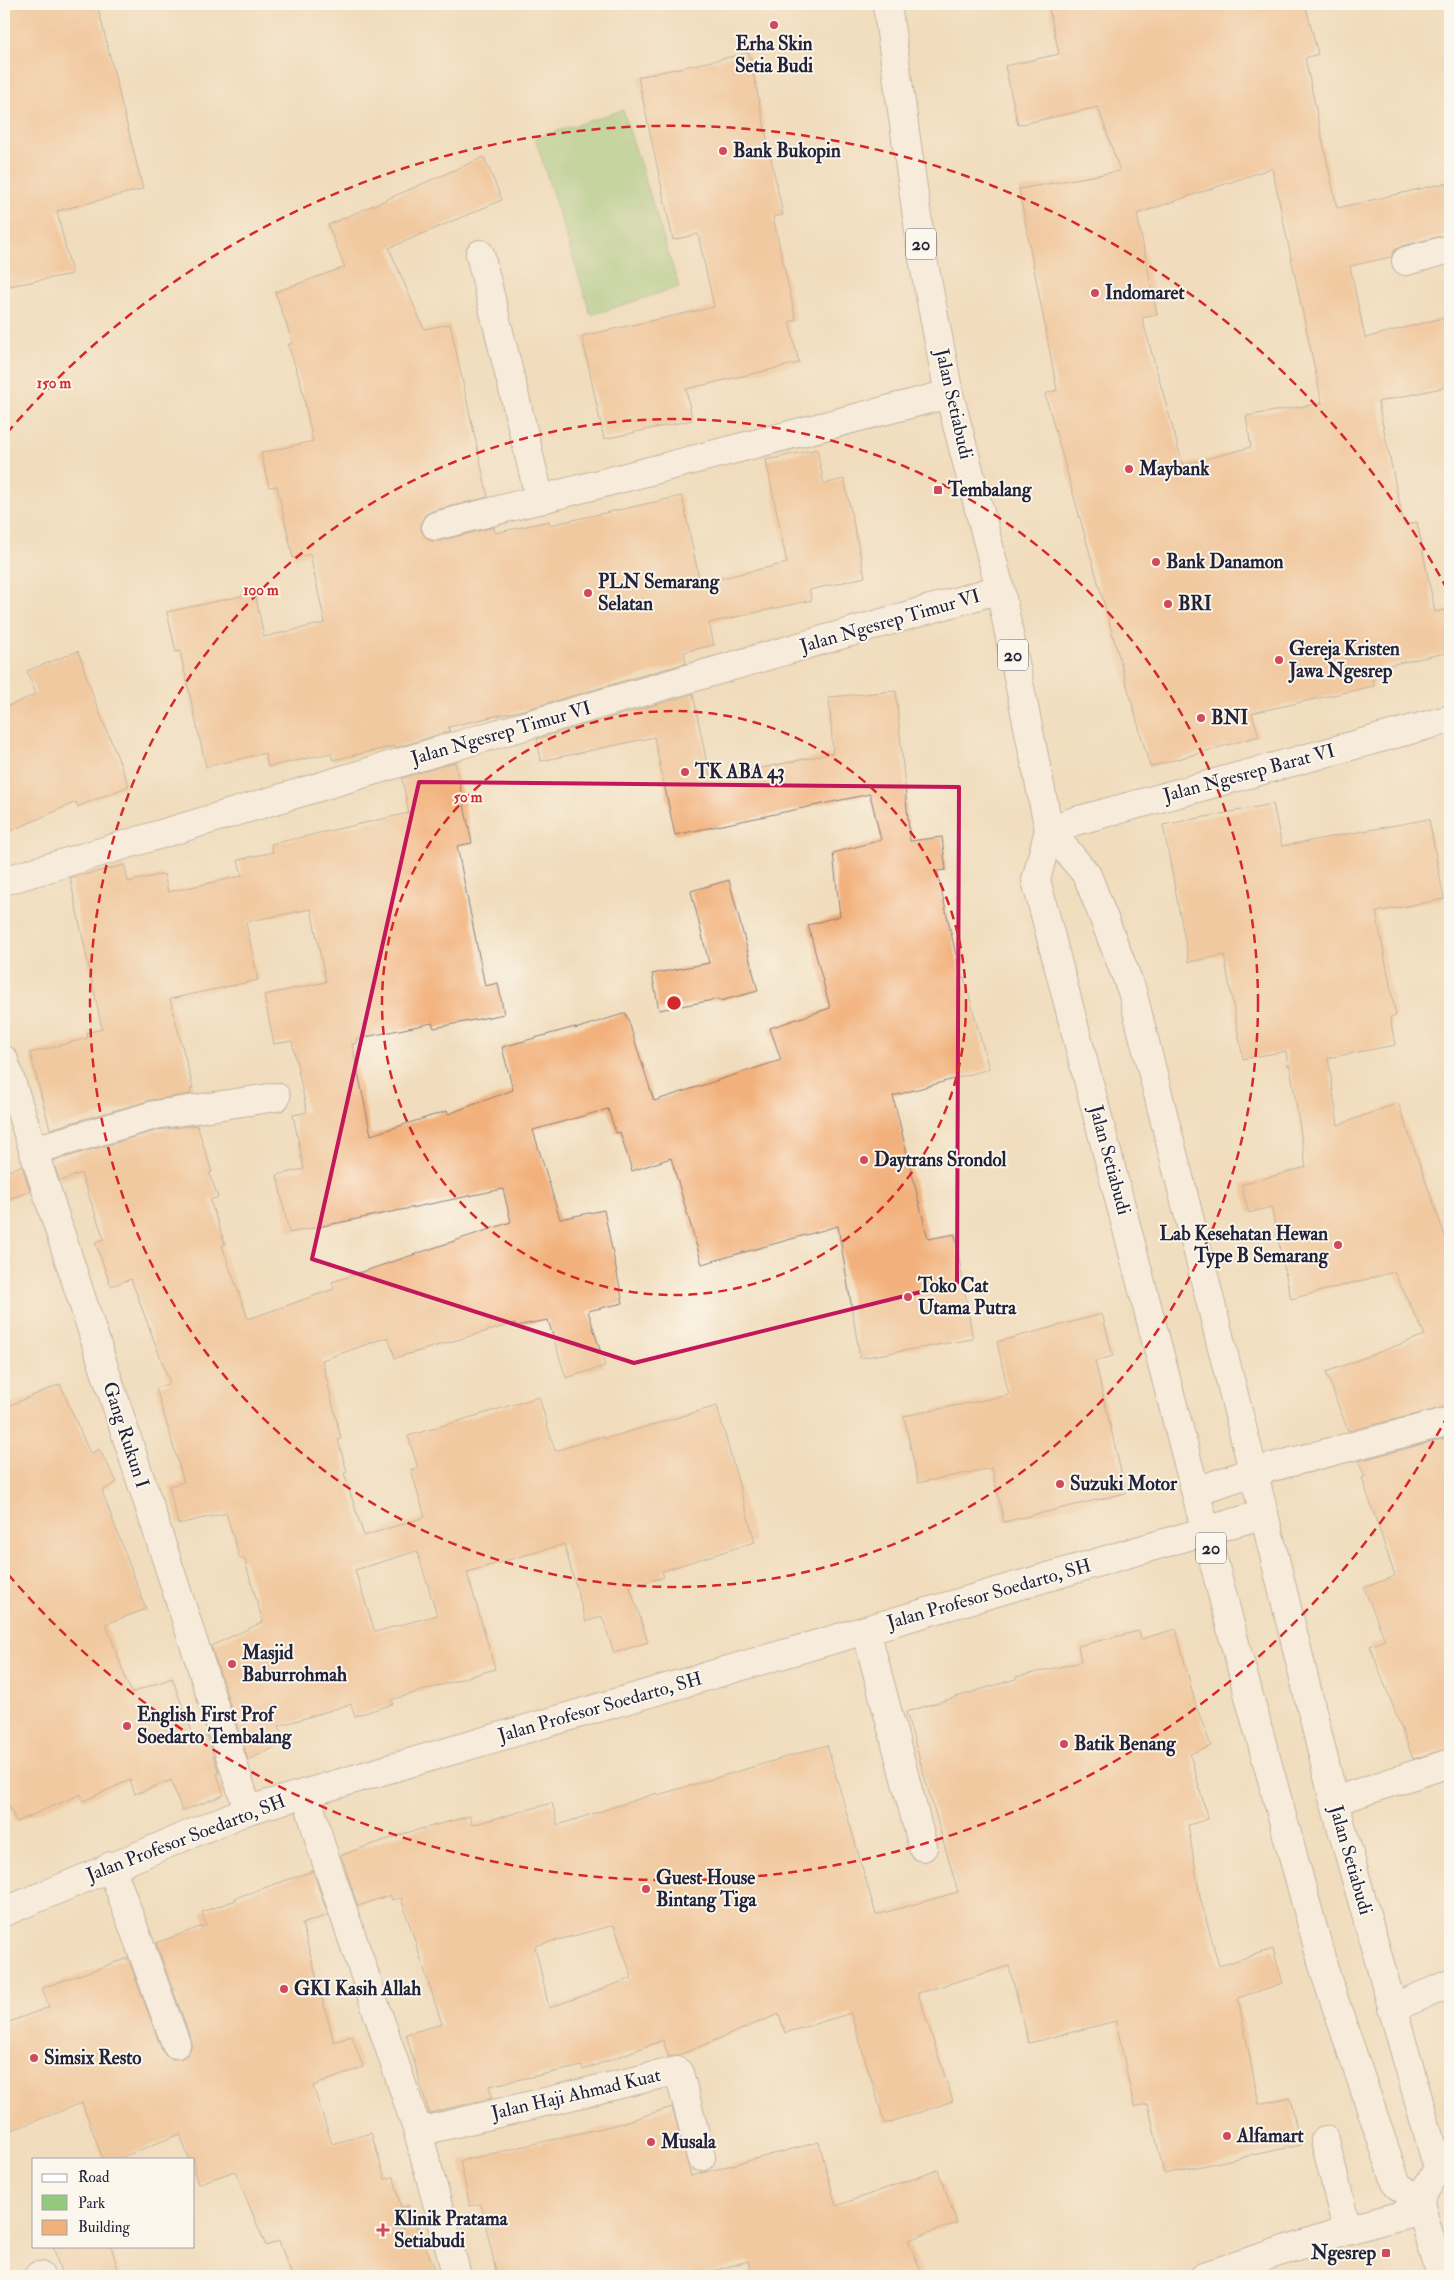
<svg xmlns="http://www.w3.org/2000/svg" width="1454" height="2280" viewBox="0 0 1454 2280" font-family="'IM FELL Double Pica',serif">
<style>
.green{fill:#92c97c;stroke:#5a765c}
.building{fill:#f2b17b;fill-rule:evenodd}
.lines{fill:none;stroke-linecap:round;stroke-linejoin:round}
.minor-casing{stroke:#8a807c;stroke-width:30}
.major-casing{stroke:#8a807c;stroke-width:30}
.highway-casing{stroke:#8a807c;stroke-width:30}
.minor{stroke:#fff;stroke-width:28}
.major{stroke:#fff;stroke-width:28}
.highway{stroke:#fff;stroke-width:28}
.marked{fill:none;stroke:#c2185b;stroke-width:4;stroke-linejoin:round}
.ring{fill:none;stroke:#d62828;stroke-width:2.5;stroke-dasharray:9 6}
.poi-dot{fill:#d1495b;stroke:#fbf7ec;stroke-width:2}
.labels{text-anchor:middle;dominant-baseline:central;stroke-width:4;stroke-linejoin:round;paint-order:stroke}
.shield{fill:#fbf7ec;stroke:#636270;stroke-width:1}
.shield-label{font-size:18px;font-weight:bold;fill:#22223b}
.poi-label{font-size:19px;font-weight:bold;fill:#22223b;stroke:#fbf7ec;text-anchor:start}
.street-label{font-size:19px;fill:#22223b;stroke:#fbf7ec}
.centre{fill:#d62828;stroke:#fbf7ec;stroke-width:2.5}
.ring-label{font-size:15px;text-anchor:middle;font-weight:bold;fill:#d62828;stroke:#fbf7ec;stroke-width:4;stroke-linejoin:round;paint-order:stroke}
</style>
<rect width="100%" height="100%" fill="#fbf7ec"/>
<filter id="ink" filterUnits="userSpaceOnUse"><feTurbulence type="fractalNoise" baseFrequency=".02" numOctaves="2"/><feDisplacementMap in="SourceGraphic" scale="10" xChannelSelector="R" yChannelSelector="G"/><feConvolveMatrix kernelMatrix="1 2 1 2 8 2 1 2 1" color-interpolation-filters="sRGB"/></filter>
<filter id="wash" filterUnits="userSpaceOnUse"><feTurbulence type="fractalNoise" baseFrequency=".0096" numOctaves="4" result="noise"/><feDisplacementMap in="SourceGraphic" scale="20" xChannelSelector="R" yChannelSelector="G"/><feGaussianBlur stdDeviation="1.12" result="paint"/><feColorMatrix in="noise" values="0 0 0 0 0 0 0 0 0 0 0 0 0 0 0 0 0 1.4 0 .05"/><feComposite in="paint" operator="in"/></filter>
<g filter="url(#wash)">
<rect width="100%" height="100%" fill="#f1ddbd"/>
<path class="green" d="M623,110L679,287L591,315L535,138Z"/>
<g id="blocks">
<path class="building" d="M4,4H97L143,189L57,211L72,274L4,287Z
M1048,4H1305L1318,54L1305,58L1337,208L1446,183L1450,200V234L1402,246L1395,250L1391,257L1350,266L1365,338L1450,316V386L1378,402L1404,525L1417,522L1435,612L1450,609V652L1371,669L1374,686L1252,713L1259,736L1150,767L1045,394L1057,390L1019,189L1120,171L1098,107L1018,125L1005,66L1059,54ZM1272,168L1322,403L1246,416L1251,447L1183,465L1142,318L1157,315L1137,214Z
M749,53L783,215L773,217L796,320L789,322L799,363L686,389L692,420L604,439L582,336L714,307L698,234L673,240L638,77Z
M484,157L502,200L389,248L424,329L450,324L488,497L432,511L425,515L421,522V530L425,537L431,541H439L494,527L495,533L549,521L550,525L682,496L700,583L787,563L766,460L817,449L824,484L844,479L865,577L809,590L812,600L709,623L714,645L684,652L686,663L527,709L448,727L450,731L395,748V746L333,760L331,753L268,767L265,753L206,767L180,651L176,652L167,612L255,593L264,637L325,623L310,554L293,558L277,486L269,487L261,453L313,441L301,384L288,345L293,343L275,292L345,267L328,225Z
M78,651L95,701L129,786L77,807L76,802L4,834V708L36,694L27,671Z
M896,691L910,841L942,837L946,870L937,871L961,977H964L989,1069L893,1096L928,1239L955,1234L973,1339L860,1358L838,1226L702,1264L671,1158L632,1171L620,1132L616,1133L608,1109L533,1130L560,1219L604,1210L623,1303L588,1311L605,1366L566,1378L548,1320L516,1326L515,1323L395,1358L388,1337L322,1360L341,1439L338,1440L347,1472L344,1473L364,1536L425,1517L411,1470L418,1468L408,1436L539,1397L555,1451L603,1436L604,1439L717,1406L755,1542L662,1571L664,1577L630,1587L648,1642L614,1653L602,1616L586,1622L564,1544L467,1572L495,1669L391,1700L393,1704L355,1716L351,1704L279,1726L286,1742L248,1760L211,1646L263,1622L244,1558L240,1559L226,1513L178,1524L169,1486L184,1482L156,1388L170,1383L131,1279L111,1286L95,1242L104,1239L81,1173L60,1181L53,1161L158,1130L197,1125L212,1172L209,1173L218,1197L210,1200L225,1244L222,1246L248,1319L334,1289L332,1282L511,1222L503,1189L289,1233L277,1175L304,1169L293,1115L307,1112L292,1041L274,1044L264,995L326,982L311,909L246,922L258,980L170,999L193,1088L190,1089L191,1094L151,1100L50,1129L30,1053L88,1038L87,1033L102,1029L70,878L125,865L128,882L164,874L168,892L242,876L238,860L273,852L271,844L409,813L402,778L455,762L472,843L457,846L485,986L498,983L504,1014L434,1028L432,1023L356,1039L357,1043L352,1044L371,1135L447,1111L448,1114L513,1090L502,1047L575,1027V1029L626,1013L654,1101L781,1060L770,1028L830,1008L808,925L840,916L833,853L881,840L870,794L675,835L654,737L541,761L537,739L693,694L710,779L833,753L829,697ZM417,1551L437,1615L375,1632L355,1570Z
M1273,804L1282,846L1429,819L1444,899L1376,912L1396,1016L1390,1017L1395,1045L1328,1058L1338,1125L1398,1103L1450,1250V1406L1348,1431L1326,1372L1425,1335L1394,1272L1291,1299L1271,1207L1249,1213L1241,1185L1306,1167L1290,1065L1288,1066L1286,1051L1243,1059L1224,955L1189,962L1163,825Z
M729,880L758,991L720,1001L719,999L659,1010L652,974L709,963L691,891Z
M22,1165L30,1191L4,1201V1173Z
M1102,1314L1113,1356L1095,1361L1126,1493L1004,1522L992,1468L918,1483L904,1416L1009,1395L997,1342Z
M60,1384L90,1454L99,1449L117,1482L102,1491L146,1609L106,1624L131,1693L172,1678L195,1740L207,1736L219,1773L217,1774L224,1795L182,1811L171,1780L135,1794L130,1780L83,1801L81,1794L16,1822L4,1794V1408Z
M1450,1437V1748L1413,1759L1370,1646L1385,1640L1364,1588L1395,1576L1362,1478L1365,1477L1358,1461Z
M1176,1629L1196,1706L1211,1746L1190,1754L1208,1819L1188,1825L1200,1897L1219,1966L1273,1949L1283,1983L1238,1998L1259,2104L1290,2097L1300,2145L1164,2174L1148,2104L1134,2107L1116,2021L1029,2043L1009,1966L918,1993L953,2101L885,2124L851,2013L785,2033L779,2014L677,2056L669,2057L663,2040L583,2070L582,2066L489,2086L492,2098L429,2113L406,2034L442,2024L401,1898L392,1900L390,1895L358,1906L341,1855L406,1833L470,1816L472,1825L552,1803L558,1825L657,1793L658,1795L827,1745L876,1915L958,1892L906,1712L1016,1679V1677L1081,1662L1078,1646L1139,1631L1141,1639ZM614,1925L632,1978L549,2008L535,1946Z
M313,1871L328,1915L302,1924L334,2042L352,2036L363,2067L313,2086L332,2144L371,2133L385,2179L394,2177L401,2208L408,2205L438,2276H292L279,2241L266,2246L235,2171L198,2184L194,2172V2159H189L180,2134L117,2159H103L82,2103L4,2133V2024L49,2007L42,1988L128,1958L162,2050L166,2056L173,2059L182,2058L188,2054L191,2047V2039L156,1943L206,1925L202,1912L236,1900L235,1898Z
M672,2107L691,2176L819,2142L836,2206L938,2170L957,2223L908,2240L923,2276H753L748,2261L695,2276H497L481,2204L470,2206L460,2161L615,2125Z
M53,2246H111L120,2276H62Z"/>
</g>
</g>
<g filter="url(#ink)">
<use href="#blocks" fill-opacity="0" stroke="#8a807c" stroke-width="1"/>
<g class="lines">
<g class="minor-casing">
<path id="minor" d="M480,254L540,500
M1406,261L1450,249
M436,526L949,394
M1049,830L1072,822L1450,719
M4,881L479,739L1000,589
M4,1060L248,1810
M34,1150L155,1115L276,1097
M1196,1491L1253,1472L1450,1421
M866,1630L923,1847
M306,1793L321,1846L418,2132L457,2276
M1334,1801L1450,1763
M111,1866L176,2044
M1392,2008L1450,1984
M418,2132L676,2071L679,2073L701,2157
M1325,2140L1347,2230
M38,2276H40
M1204,2276L1347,2230L1421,2210"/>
</g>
<g class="major-casing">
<path id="major" d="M4,1912L248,1810L1264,1514"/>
</g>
<g class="highway-casing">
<path id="highway" d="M887,4L923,259L949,394L1000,589L1049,830L1036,880L1244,1678L1326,1976L1397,2185L1419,2200L1441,2276
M1049,830L1087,875L1132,991L1264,1514L1334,1801L1438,2169L1419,2200"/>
</g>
<use href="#minor" class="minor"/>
<use href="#major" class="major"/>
<use href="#highway" class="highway"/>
</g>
</g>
<path d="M0 0H1454V2280H0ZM419,782L959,787L957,1283L634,1363L312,1259Z" fill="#f1ddbd" fill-opacity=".55" fill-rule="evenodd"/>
<path class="marked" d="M419,782L959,787L957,1283L634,1363L312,1259Z"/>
<g class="ring">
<circle cx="674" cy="1003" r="292"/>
<circle cx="674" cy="1003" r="584"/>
<path d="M1448 1415A877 877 0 0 1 7 1573M7 433A877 877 0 0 1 1448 591"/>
</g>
<g class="poi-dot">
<circle cx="774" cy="25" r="5"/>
<circle cx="723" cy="151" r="5"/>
<circle cx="1095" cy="293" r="5"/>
<circle cx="1129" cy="469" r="5"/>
<rect x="933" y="485" width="10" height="10" rx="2.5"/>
<circle cx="1156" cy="562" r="5"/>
<circle cx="588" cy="593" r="5"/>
<circle cx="1168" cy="604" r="5"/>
<circle cx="1279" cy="660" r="5"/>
<circle cx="1201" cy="718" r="5"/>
<circle cx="685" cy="772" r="5"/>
<circle cx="864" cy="1160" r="5"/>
<circle cx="1338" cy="1245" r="5"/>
<circle cx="908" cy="1297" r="5"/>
<circle cx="1060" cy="1484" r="5"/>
<circle cx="232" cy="1664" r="5"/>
<circle cx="127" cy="1726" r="5"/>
<circle cx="1064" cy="1744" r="5"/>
<circle cx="646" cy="1889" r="5"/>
<circle cx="284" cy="1989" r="5"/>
<circle cx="34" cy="2058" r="5"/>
<circle cx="1227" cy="2136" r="5"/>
<circle cx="651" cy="2142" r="5"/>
<path d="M380.5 2222.5h5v5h5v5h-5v5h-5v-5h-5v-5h5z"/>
<rect x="1381" y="2248" width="10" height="10" rx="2.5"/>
</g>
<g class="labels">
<g class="shield">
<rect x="906" y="228.5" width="30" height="31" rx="4"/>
<rect x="998" y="639.5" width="30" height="31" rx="4"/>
<rect x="1196" y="1532.5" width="30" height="31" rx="4"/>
</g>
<g class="shield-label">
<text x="921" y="244">20</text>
<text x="1013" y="655">20</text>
<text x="1211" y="1548">20</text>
</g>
<g class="poi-label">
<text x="774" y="44" text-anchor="middle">Erha Skin<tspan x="774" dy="22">Setia Budi</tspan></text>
<text x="733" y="151">Bank Bukopin</text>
<text x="1105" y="293">Indomaret</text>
<text x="1139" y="469">Maybank</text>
<text x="948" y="490">Tembalang</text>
<text x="1166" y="562">Bank Danamon</text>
<text x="598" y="582">PLN Semarang<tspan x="598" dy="22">Selatan</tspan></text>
<text x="1178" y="604">BRI</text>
<text x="1289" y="649">Gereja Kristen<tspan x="1289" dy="22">Jawa Ngesrep</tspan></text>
<text x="1211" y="718">BNI</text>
<text x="695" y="772">TK ABA 43</text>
<text x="874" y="1160">Daytrans Srondol</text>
<text x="1328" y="1234" text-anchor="end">Lab Kesehatan Hewan<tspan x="1328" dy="22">Type B Semarang</tspan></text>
<text x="918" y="1286">Toko Cat<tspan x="918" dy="22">Utama Putra</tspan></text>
<text x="1070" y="1484">Suzuki Motor</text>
<text x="242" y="1653">Masjid<tspan x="242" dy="22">Baburrohmah</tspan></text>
<text x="137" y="1715">English First Prof<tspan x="137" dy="22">Soedarto Tembalang</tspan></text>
<text x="1074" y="1744">Batik Benang</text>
<text x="656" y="1878">Guest House<tspan x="656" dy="22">Bintang Tiga</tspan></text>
<text x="294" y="1989">GKI Kasih Allah</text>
<text x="44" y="2058">Simsix Resto</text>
<text x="1237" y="2136">Alfamart</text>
<text x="661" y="2142">Musala</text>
<text x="394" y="2219">Klinik Pratama<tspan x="394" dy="22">Setiabudi</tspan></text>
<text x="1376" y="2253" text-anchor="end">Ngesrep</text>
</g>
<g class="street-label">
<text transform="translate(954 404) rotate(77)">Jalan Setiabudi</text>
<text transform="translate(890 621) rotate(-16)">Jalan Ngesrep Timur VI</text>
<text transform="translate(501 733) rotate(-16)">Jalan Ngesrep Timur VI</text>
<text transform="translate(1249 773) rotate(-15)">Jalan Ngesrep Barat VI</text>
<text transform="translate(1110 1160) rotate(75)">Jalan Setiabudi</text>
<text transform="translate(126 1435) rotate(72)">Gang Rukun I</text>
<text transform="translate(989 1594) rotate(-16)">Jalan Profesor Soedarto, SH</text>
<text transform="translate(600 1707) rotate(-16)">Jalan Profesor Soedarto, SH</text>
<text transform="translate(186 1838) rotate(-21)">Jalan Profesor Soedarto, SH</text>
<text transform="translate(1351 1860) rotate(74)">Jalan Setiabudi</text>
<text transform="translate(576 2094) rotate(-13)">Jalan Haji Ahmad Kuat</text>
</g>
</g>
<circle cx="674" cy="1003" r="8" class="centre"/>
<g class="ring-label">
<text x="54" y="388">150 m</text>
<text x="261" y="595">100 m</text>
<text x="468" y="802">50 m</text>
</g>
<rect width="1454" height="2280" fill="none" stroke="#fbf7ec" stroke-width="20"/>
<rect x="32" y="2158" width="162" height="90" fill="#fbf7ec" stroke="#a4a2a5"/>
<rect x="42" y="2174" width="25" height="8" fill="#ffffff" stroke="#a4a2a5"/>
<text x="78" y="2182" font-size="15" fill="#22223b">Road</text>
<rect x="42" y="2195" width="25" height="15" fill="#92c97c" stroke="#a4a2a5"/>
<text x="78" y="2208" font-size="15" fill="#22223b">Park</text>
<rect x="42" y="2220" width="25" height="15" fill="#f2b17b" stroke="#a4a2a5"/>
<text x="78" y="2232" font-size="15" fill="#22223b">Building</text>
</svg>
